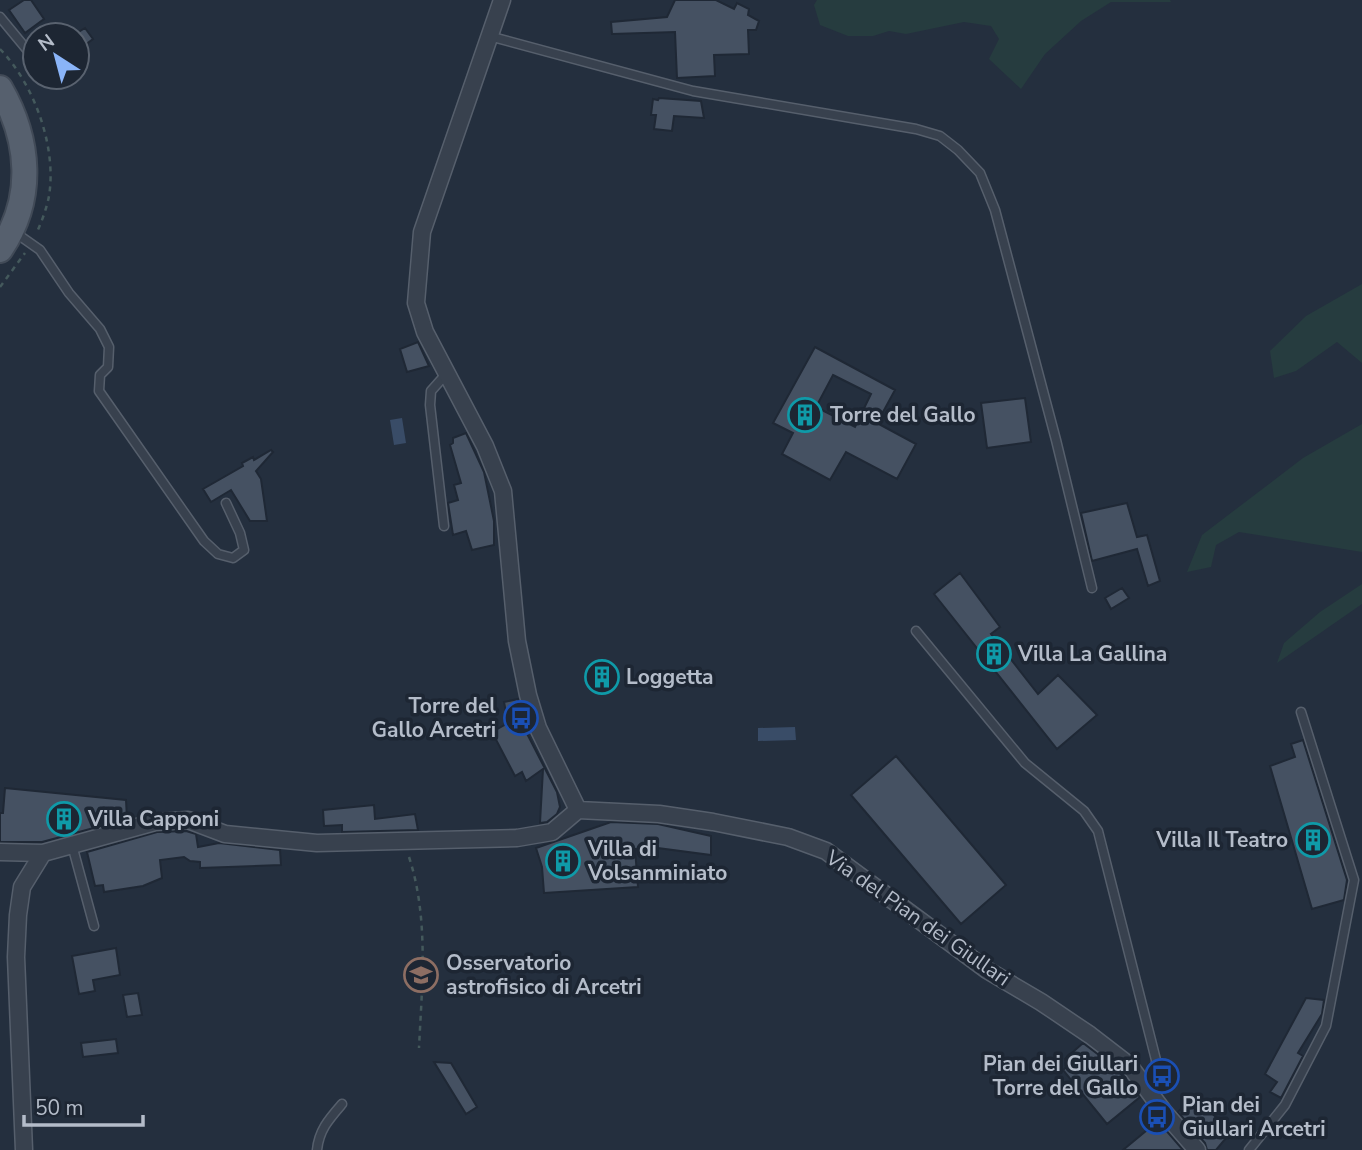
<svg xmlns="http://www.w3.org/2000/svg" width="1362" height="1150" viewBox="0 0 1362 1150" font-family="'Nunito Sans',sans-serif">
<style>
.green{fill:#263c3f}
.water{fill:#394c67}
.building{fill:#455162;stroke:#1f2835;stroke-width:2;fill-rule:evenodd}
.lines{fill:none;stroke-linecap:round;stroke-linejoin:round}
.lane-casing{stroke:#565f6c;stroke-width:11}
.street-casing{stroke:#565f6c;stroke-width:19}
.primary-casing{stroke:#414a57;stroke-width:28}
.path{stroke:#44595c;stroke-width:2.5;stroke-dasharray:5 5;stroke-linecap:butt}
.lane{stroke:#38414e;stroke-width:8}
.street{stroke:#38414e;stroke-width:16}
.primary{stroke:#56606e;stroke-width:24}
.labels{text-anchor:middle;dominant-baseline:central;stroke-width:7;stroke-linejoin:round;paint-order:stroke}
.poi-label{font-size:21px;font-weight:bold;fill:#b4bcc9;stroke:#1d2633;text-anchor:start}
.street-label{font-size:21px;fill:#b4bcc9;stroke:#1d2633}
</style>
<rect width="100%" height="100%" fill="#242f3e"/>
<path class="green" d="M817,0H1170L1171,2H1111L1081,21L1045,54L1021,89L989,59L999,39L991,26L964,22L906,34L889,31L873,36H848L820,25L814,5Z
M1362,284V363L1337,342L1296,371L1274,378L1270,351L1306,316Z
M1362,424V552L1239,532L1216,545L1211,567L1187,572L1202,535L1303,458Z
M1362,584V604L1277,663L1284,643L1320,612Z"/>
<path class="water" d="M402,418L406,443L394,445L390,420Z
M795,727L796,740L758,741V728Z"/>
<path class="building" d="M24,0H31L44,19L25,33L9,10Z
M675,0H716L734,9L737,3L749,9L748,15L759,21L756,30H748L749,54L714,55L715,76L677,78L675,32L612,34L611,22L667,17Z
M85,28L93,39L77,51V33Z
M659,98L701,101L704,118L674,116L672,131L654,129L656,115H651L653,99L658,100Z
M418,342L429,366L407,372L400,349Z
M815,347L895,390L877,423L916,444L897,479L846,452L830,480L782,454L793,433L773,423ZM833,375L871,394L855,427L816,407Z
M1025,398L1031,442L987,448L981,403Z
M466,433L484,472L494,521V545L472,550L466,531L453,535L448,503L458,500L454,485L461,483L450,445L453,443V438Z
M271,450L273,452L256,471L261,479L267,521H250L231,490L211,502L203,489L243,466L242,463L253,457L254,460Z
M1127,503L1137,537L1147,535L1160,581L1148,586L1137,549L1092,561L1081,513Z
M960,573L1000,627L991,634L1038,694L1058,675L1097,715L1057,749L934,594Z
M1122,588L1129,598L1111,609L1105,598Z
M601,662L616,678L604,691L588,675Z
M518,699L520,720L557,792L560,807L557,814L547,822L540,823L543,769L526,781L522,772L515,776L492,732L508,723L504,702Z
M1303,740L1347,880L1344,900L1312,909L1270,766L1295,757L1291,744Z
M896,756L1006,885L961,924L851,795Z
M5,788L126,800L127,819L42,842H0V813H3Z
M374,805L375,819L415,814L418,830L342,832V825L324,826L323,810Z
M611,822L658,824L711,836V855L657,848V852L635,849L638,887L544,893L542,867L536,848Z
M186,831L196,834L198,847L219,843L280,850L281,865L200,868V862L190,861L184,857L160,860L162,878L143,886L104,892L103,885L95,886L87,852L157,832Z
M116,948L120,975L93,980L95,991L79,994L72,956Z
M138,993L142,1015L127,1017L123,995Z
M1306,998L1324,1000L1322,1014L1298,1053L1303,1056L1281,1098L1270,1092L1277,1082L1265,1074Z
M116,1039L118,1053L83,1057L81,1043Z
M1083,1043L1116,1068L1140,1097L1107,1124L1063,1070L1069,1065L1065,1059Z
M434,1062L451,1063L477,1107L466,1114Z
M1193,1097L1232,1131L1216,1150H1207L1205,1143L1178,1112Z
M1158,1121L1183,1150H1123Z"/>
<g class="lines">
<g class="lane-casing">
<path id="lane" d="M0,17L33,57
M489,36L693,91L916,129L940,136L958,150L980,173L995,210L1056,440L1092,588
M13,231L40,250L69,293L100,329L109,347L108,367L100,375L99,391L204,541L218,554L233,558L244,550L240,533L226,503
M444,526L430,405L431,391L447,373
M916,631L1025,763L1084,811L1098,831L1156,1060V1075L1145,1085
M72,845L94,926
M317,1150C319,1130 329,1119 342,1104
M1249,1150L1285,1105L1326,1026L1354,880L1301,712"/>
</g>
<g class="street-casing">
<path id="street" d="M502,0L422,232L416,303L425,332L485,446L503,491L517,641L528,695L538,728L578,810
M578,810L659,814L713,822L788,837L826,851L987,970L1041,1002L1090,1035L1129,1065L1164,1112L1197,1150
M0,852L43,853L155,822L188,820L225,834L317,843L517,838L552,832L578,810
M24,1150L16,957L18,915L22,887L43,853"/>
</g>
<g class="primary-casing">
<path id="primary" d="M0,88C30,140 35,199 0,250"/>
</g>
<path class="path" d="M0,49C34,84 57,147 49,196C47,207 42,221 37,232
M0,287L25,253
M409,857C429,918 422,985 419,1048"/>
<use href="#lane" class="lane"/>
<use href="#street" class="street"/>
<use href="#primary" class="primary"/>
</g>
<defs>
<g id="building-ring" transform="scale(1.75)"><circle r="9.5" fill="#1d2633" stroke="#0f9aa8" stroke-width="1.5"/><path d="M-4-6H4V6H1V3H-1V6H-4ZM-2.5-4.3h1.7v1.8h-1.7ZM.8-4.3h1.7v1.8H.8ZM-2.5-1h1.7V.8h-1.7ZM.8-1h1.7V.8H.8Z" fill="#0f9aa8"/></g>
<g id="bus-ring" transform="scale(1.75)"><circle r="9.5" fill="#1d2633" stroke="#1a4fb4" stroke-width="1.5"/><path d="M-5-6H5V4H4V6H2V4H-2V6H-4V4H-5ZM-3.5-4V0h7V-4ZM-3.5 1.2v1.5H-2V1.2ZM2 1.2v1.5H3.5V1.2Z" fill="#1a4fb4"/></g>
<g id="university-ring" transform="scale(1.75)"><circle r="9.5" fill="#1d2633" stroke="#8d6e63" stroke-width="1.5"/><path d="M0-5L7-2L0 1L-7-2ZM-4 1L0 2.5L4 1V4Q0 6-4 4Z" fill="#8d6e63"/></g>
</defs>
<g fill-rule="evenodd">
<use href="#building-ring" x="805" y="415"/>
<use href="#building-ring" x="994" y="654"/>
<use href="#building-ring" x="602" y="677"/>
<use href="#bus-ring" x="521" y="718"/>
<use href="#building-ring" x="64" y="819"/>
<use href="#building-ring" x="1313" y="840"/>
<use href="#building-ring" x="563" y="861"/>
<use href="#university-ring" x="421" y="975"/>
<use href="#bus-ring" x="1162" y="1076"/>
<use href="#bus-ring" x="1157" y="1117"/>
</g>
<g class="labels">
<g class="poi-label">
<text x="830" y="415">Torre del Gallo</text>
<text x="1018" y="654">Villa La Gallina</text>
<text x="626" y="677">Loggetta</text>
<text x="496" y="706" text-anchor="end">Torre del<tspan x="496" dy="24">Gallo Arcetri</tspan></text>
<text x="88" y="819">Villa Capponi</text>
<text x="1288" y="840" text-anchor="end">Villa Il Teatro</text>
<text x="588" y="849">Villa di<tspan x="588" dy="24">Volsanminiato</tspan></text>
<text x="446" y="963">Osservatorio<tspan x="446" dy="24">astrofisico di Arcetri</tspan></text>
<text x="1138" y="1064" text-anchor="end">Pian dei Giullari<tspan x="1138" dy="24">Torre del Gallo</tspan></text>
<text x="1182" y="1105">Pian dei<tspan x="1182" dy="24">Giullari Arcetri</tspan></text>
</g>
<g class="street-label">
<text transform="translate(918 918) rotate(35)">Via del Pian dei Giullari</text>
</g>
</g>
<g transform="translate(56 56) rotate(324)"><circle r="33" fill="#1d2633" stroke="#59626f" stroke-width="2"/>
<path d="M0-5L12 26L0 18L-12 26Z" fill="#8ab4f8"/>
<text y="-10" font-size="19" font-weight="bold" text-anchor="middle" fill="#b4bcc9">N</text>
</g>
<path d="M24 1115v10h119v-10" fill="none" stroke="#b4bcc9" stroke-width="3.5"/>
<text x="35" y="1115" font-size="21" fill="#b4bcc9" stroke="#1d2633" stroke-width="5" paint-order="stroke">50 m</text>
</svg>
